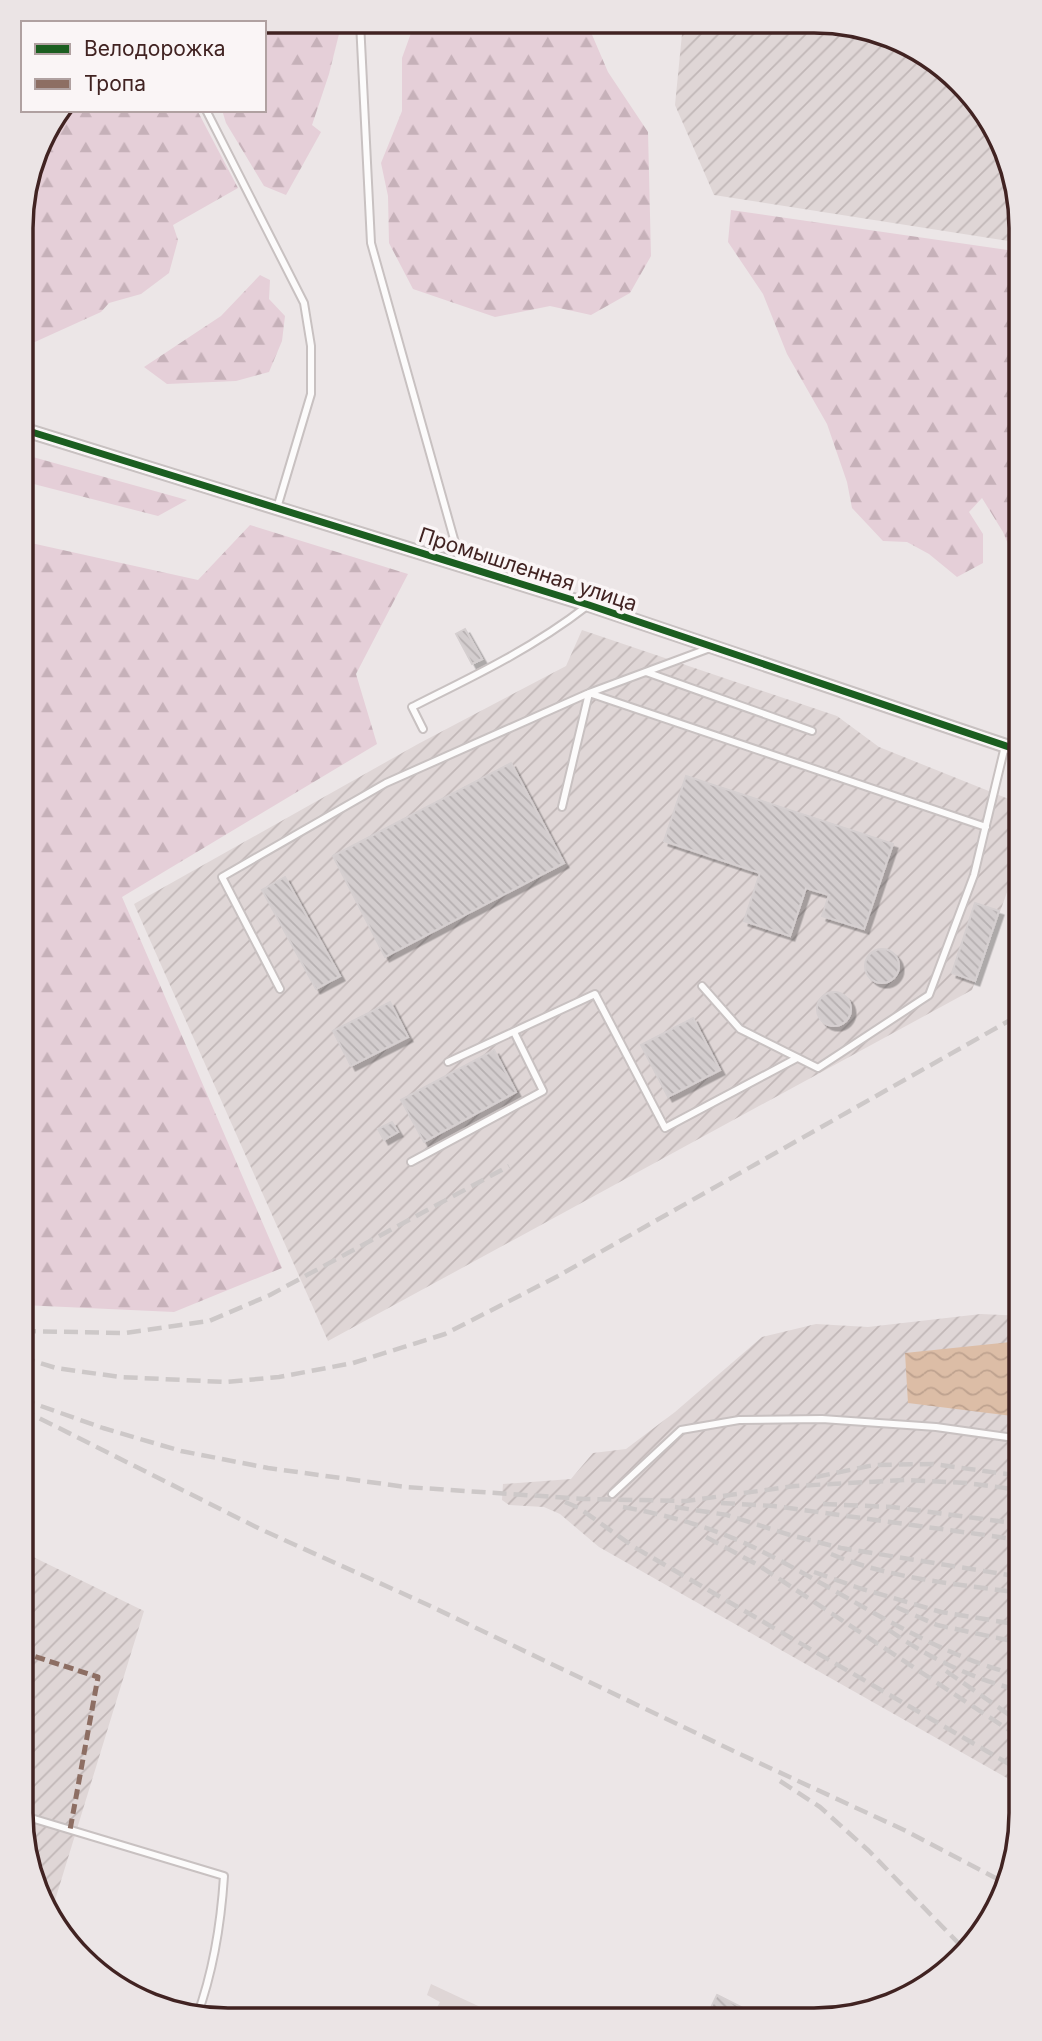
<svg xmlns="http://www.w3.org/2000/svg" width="1042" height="2041" viewBox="0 0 1042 2041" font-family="Inter,sans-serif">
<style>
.built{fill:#dfd6d6}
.industrial{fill:url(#industrial-furrows)}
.forest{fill:url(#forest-firs)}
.water{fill:url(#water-waves)}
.building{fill:url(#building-back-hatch);stroke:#d5cfd0;stroke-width:2;filter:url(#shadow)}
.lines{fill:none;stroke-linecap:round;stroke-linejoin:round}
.lane-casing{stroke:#c8c1c1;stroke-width:10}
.street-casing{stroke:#c8c1c1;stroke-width:16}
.lane{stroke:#fcfbfb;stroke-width:6}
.street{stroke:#fcfbfb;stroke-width:12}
.rail{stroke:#cdc8c8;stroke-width:4.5;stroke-dasharray:14 7;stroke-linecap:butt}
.quiet{stroke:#8d6e63;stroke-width:5;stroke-dasharray:10 5;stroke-linecap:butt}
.cycleway-casing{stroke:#faf5f6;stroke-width:11}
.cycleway{stroke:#1b5e20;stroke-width:7}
.labels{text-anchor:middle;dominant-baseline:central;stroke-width:7;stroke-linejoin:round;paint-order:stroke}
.street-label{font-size:21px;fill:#412322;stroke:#faf5f6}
.rim{fill:none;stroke:#412322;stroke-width:3.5}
</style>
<defs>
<pattern id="industrial-furrows" width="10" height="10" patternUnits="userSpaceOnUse" patternTransform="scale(1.75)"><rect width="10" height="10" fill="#dfd6d6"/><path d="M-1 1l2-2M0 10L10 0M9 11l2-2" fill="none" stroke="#c1b7b7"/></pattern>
<pattern id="forest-firs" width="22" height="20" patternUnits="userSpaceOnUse" patternTransform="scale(1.75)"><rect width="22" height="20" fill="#e5cfd8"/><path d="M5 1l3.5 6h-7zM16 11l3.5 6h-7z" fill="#c6b1b9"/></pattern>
<pattern id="water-waves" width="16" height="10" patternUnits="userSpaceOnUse" patternTransform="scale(1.75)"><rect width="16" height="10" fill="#dcbda6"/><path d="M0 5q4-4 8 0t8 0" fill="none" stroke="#bea28f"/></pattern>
<pattern id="building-back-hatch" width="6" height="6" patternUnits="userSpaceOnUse" patternTransform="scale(1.75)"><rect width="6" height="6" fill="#d3cdce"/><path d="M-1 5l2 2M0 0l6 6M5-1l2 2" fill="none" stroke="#b6b0b1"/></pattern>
<filter id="shadow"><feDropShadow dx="4.5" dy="4.5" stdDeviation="0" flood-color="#0004"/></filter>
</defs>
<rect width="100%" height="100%" fill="#ece6e7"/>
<path class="built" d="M431,1984L506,2019H431L440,2002L427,1995Z"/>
<path class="industrial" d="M683,24L854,25L950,72L1010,162L1021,228V243L714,195L675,105Z
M582,630L837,716L879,747L1021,804V853L972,990L328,1341L134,904L418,744L566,666Z
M981,1314L1021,1316V1786L599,1547L560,1514L544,1507L509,1505L502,1500L503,1484L571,1479L593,1453L626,1449L675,1412L762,1337L816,1324L868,1327Z
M21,1551L144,1611L52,1910L32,1879L21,1813Z"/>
<path class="forest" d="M267,21L342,22L329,74L312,125L321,132L286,195L264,186L226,123L222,110H264V26Z
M415,22L587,23L608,72L648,132L651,256L630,293L591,315L550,306L495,317L413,289L389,243L388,196L381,163L402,111V58Z
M75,110H197L238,188L173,225L178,240L169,273L141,294L109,303L101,312L26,346L23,342V202L42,139Z
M731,210L1021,252V575L1003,532L982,498L969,512L983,534V563L957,577L929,554L907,542L883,541L852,508L847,482L827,424L787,354L763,294L728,242Z
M260,275L270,280L269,299L285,316L282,341L269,372L236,381L167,384L144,367L221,316Z
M22,454L187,500L158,516L22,481Z
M250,525L408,574L356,674L377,744L122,897L282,1268L174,1312L22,1305V541L198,580Z"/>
<path class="water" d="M1021,1341V1417L908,1403L905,1353Z"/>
<path class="building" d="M465,629L482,659L472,664L456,634Z
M511,763L564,863L385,957L333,856Z
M686,776L893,844L864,929L822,916L829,895L806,888L790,936L744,921L760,873L664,841Z
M285,877L340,976L316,989L262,890Z
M975,903L999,911L975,981L952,973Z
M865 966a17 17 0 1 1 34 0a17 17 0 1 1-34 0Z
M817 1009a17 17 0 1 1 34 0a17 17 0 1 1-34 0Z
M390,1002L408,1037L351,1066L333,1031Z
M693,1018L720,1070L668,1097L641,1045Z
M494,1050L516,1092L424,1142L401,1100Z
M392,1122L398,1132L384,1140L378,1129Z
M717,1995L767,2020H705Z"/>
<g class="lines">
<g class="lane-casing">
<path id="lane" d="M360,22L371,243L461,564
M206,110L304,303L311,346V394L277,508
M646,672L812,731
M423,729L412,707C473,677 533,648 587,606
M562,807L589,693L986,827
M702,986L740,1029L818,1068L929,995L974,875L1005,746
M280,989L222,877L386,783L589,693L710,648
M448,1062L595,994L665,1128L797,1058
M411,1162L543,1091L514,1032
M612,1494L681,1430L739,1420L822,1419L936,1427L1021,1439
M21,1815L224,1876C221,1923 213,1972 197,2016"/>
</g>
<g class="street-casing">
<path id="street" d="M22,429L589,605L1021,751"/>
</g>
<use href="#lane" class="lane"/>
<use href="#street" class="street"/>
<path class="rail" d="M22,1331L125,1333L209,1321L270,1295L509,1166
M21,1357L56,1368L120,1377L226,1382L279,1377L353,1363L445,1334L558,1276L1021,1014
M21,1399L103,1428L181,1451L268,1468L406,1487L585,1499L686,1501L795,1486L905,1480L967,1483L1021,1490
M21,1409L260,1529L426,1604L742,1755L904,1830L1007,1884
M816,1477L874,1465L933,1464L1021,1476
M565,1502L579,1508L634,1547L1021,1771
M721,1503L774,1506L1021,1540
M823,1504L892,1507L1021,1524
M623,1507C673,1516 721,1530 765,1553C849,1595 928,1653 1021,1676
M675,1507L727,1515L790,1535L841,1548L1021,1577
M706,1537L758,1565L1021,1738
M831,1554C890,1579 958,1584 1021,1593
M814,1572L859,1588L941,1612L1021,1625
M896,1607L937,1625L1021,1643
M889,1630C928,1658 974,1679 1021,1691
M946,1671L1021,1723
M780,1781L820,1807L869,1851L966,1951"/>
<path class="quiet" d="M21,1652L98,1677L70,1830"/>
<g class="cycleway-casing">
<path id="cycleway" d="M22,429L589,605L1021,751"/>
</g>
<use href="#cycleway" class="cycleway"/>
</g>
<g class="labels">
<g class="street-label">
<text transform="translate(528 569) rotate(18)">Промышленная улица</text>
</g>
</g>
<path d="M0 0H1042V2041H0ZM228 33H814A195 195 0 0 1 1009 228V1813A195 195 0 0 1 814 2008H228A195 195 0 0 1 33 1813V228A195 195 0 0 1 228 33Z" fill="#ebe4e5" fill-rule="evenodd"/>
<path class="rim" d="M228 33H814A195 195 0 0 1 1009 228V1813A195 195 0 0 1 814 2008H228A195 195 0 0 1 33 1813V228A195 195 0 0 1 228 33Z"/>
<rect x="21" y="21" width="245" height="91" fill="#faf5f6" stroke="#b0a1a1" stroke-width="2"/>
<rect x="35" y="44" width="35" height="10" fill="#1b5e20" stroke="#b0a1a1" stroke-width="2"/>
<text x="84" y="56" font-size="21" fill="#412322">Велодорожка</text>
<rect x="35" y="79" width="35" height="10" fill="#8d6e63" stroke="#b0a1a1" stroke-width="2"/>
<text x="84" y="91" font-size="21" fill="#412322">Тропа</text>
</svg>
